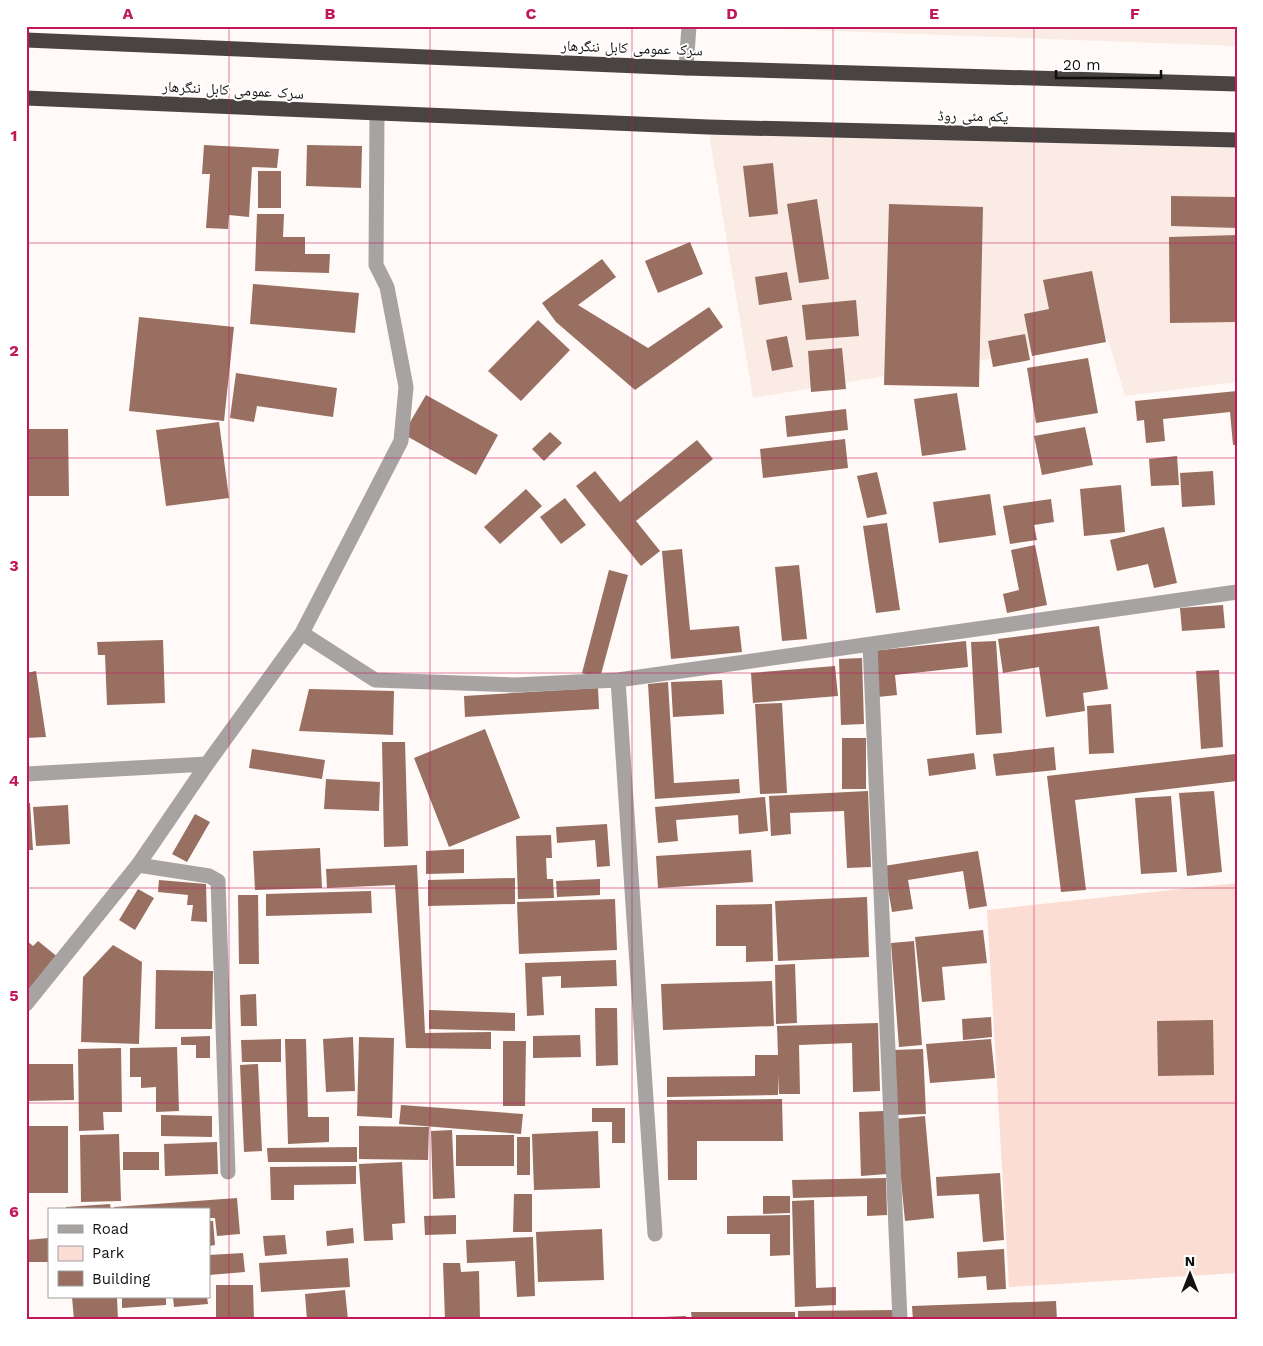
<svg xmlns="http://www.w3.org/2000/svg" width="1263" height="1346" viewBox="0 0 1263 1346" font-family="'Work Sans','Noto Naskh Arabic',sans-serif">
<style>
.built{fill:#faebe5}
.green{fill:#fbddd3}
.building{fill:#986f61}
.lines{fill:none;stroke-linecap:round;stroke-linejoin:round}
.minor{stroke:#a6a3a2;stroke-width:15}
.highway{stroke:#494341;stroke-width:15}
.grid{fill:none;stroke:#c2185b;stroke-width:1;stroke-opacity:0.55}
.labels{text-anchor:middle;dominant-baseline:central;stroke-width:4;stroke-linejoin:round;paint-order:stroke}
.street-label{font-size:15px;fill:#131010;stroke:#fff}
.neatline{fill:none;stroke:#c2185b;stroke-width:2}
.grid-label{font-size:16px;text-anchor:middle;font-weight:bold;fill:#c2185b}
</style>
<rect width="100%" height="100%" fill="#fff9f7"/>
<path class="built" d="M702,26H1237V46Z
M708,127L1237,140V382L1125,396L1108,339L753,398Z"/>
<path class="green" d="M1237,883V1273L1009,1287L987,910Z"/>
<path class="building" d="M204,145L279,149L277,168L252,167L249,217L229,215L228,229L206,228L210,174H202Z
M307,145L362,146L361,188L306,186Z
M773,163L778,214L749,217L743,166Z
M258,171H281V208H258Z
M1171,196L1237,197V228L1171,226Z
M817,199L829,279L799,283L787,204Z
M889,204L983,207L979,387L884,385Z
M257,214H284L283,237H305V254H330L329,273L255,271Z
M1237,235V322L1170,323L1169,237Z
M690,242L703,274L658,293L645,261Z
M602,259L616,277L578,305L648,348L709,307L723,327L635,390L556,322L542,303Z
M1092,271L1106,342L1032,356L1024,314L1049,309L1043,280Z
M787,272L792,300L759,305L755,277Z
M253,284L359,293L355,333L250,324Z
M856,300L859,336L806,340L802,305Z
M139,317L234,327L224,421L129,411Z
M538,320L570,350L521,401L488,371Z
M1025,334L1030,360L993,367L988,341Z
M787,336L793,367L772,371L766,340Z
M842,348L846,389L811,392L808,351Z
M1088,358L1098,413L1036,423L1027,368Z
M236,373L337,388L333,417L257,406L254,422L230,418Z
M1237,391V445H1233L1230,412L1163,419L1165,441L1146,443L1144,420L1137,421L1135,401Z
M957,393L966,450L922,456L914,399Z
M426,395L498,435L476,475L403,434Z
M846,409L848,430L787,437L785,416Z
M219,422L229,498L166,506L156,430Z
M1085,427L1093,465L1042,475L1034,436Z
M26,429H68L69,496H26Z
M550,432L562,443L544,461L532,449Z
M845,439L848,468L763,478L760,449Z
M697,440L713,459L636,521L660,551L641,566L576,486L595,471L620,502Z
M1177,456L1179,485L1151,486L1149,459Z
M1213,471L1215,505L1182,507L1180,473Z
M877,472L887,514L867,518L857,476Z
M1121,485L1125,532L1084,536L1080,489Z
M526,489L542,506L500,544L484,527Z
M990,494L996,535L939,543L933,502Z
M565,498L586,525L561,544L540,517Z
M1051,499L1054,522L1034,525L1037,540L1010,544L1003,506Z
M887,523L900,610L876,613L863,526Z
M1164,527L1177,583L1154,588L1148,564L1117,571L1110,540Z
M1035,545L1047,605L1007,613L1003,594L1019,590L1011,550Z
M682,549L690,630L739,626L742,652L671,659L662,551Z
M799,565L807,639L782,641L775,567Z
M609,570L628,575L600,678L582,673Z
M1223,605L1225,628L1182,631L1180,608Z
M1099,626L1108,689L1083,693L1085,711L1046,717L1039,667L1003,673L998,639Z
M163,640L165,703L107,705L105,655H98L97,642Z
M966,641L968,667L895,675L897,695L878,697L872,651Z
M996,641L1002,733L976,735L971,642Z
M862,658L864,724L841,725L839,659Z
M835,666L838,696L753,703L751,673Z
M1219,670L1223,747L1201,749L1196,671Z
M36,671L46,737L26,738V673Z
M722,680L724,714L673,717L671,682Z
M668,682L674,783L739,779L740,793L655,799L648,684Z
M598,688L599,709L465,717L464,696Z
M309,689L394,691L393,735L299,731Z
M782,703L787,793L760,794L755,704Z
M1111,704L1114,753L1089,754L1087,706Z
M485,729L520,818L449,847L414,758Z
M842,738H866V789H842Z
M382,742H405L408,846L384,847Z
M1054,747L1056,770L996,776L993,754Z
M252,749L325,760L322,779L249,768Z
M974,753L976,769L929,776L927,759Z
M1235,754L1237,781L1075,800L1086,890L1061,892L1047,776Z
M326,779L380,782L379,811L324,809Z
M868,791L871,867L847,868L844,811L790,813L791,834L771,836L769,796Z
M1214,791L1222,872L1187,876L1179,793Z
M1171,796L1177,872L1141,874L1135,798Z
M765,797L768,831L739,834L738,815L676,820L678,841L658,843L655,807Z
M26,803H30L33,850H26Z
M68,805L70,844L36,846L33,807Z
M195,814L210,822L187,862L172,854Z
M607,824L610,866L597,867L595,840L557,843L556,827Z
M551,835L552,858H546L547,879H553L554,898L518,899L516,836Z
M320,848L322,888L255,890L253,851Z
M464,849V873L426,874V851Z
M751,850L753,882L658,888L656,856Z
M978,851L987,906L969,909L963,871L908,880L913,909L892,912L884,866Z
M417,865L425,1033L491,1032V1049L406,1048L395,885L327,888L326,869Z
M515,878V904L428,906V880Z
M600,879V895L557,897L556,881Z
M159,880L206,884L207,922L191,921L193,905H187L188,895L158,892Z
M138,889L154,898L135,930L119,920Z
M371,891L372,913L266,916V894Z
M238,895H258L259,964H239Z
M867,897L869,957L778,961L775,901Z
M615,899L617,950L519,954L517,902Z
M772,904L773,961L746,962V946H716V905Z
M983,930L987,963L942,967L945,1000L922,1002L915,937Z
M26,940L33,946L38,941L59,958L26,999Z
M914,941L922,1045L899,1047L891,943Z
M113,945L142,962L139,1044L81,1042L83,977Z
M616,960L617,986L561,988V976L542,977L544,1015L527,1016L525,963Z
M795,964L797,1023L776,1024L775,965Z
M156,970L213,971L212,1029H155Z
M772,981L774,1026L663,1030L661,984Z
M256,994L257,1026H241L240,995Z
M595,1008H617L618,1065L596,1066Z
M429,1010L515,1013V1031L429,1029Z
M991,1017L992,1037L963,1040L962,1019Z
M1213,1020L1214,1075L1158,1076L1157,1021Z
M878,1023L880,1091L853,1092L852,1043L799,1045L800,1094H779L778,1075V1095L667,1097V1077L755,1076V1055H778L777,1026Z
M580,1035L581,1057L533,1058V1036Z
M210,1036V1058H196V1045H181V1037Z
M353,1037L355,1091L326,1092L323,1039Z
M359,1037L394,1038L392,1118L357,1116Z
M281,1039V1062H242L241,1040Z
M285,1039H306L308,1117H329V1142L288,1144Z
M991,1039L995,1078L930,1083L926,1044Z
M503,1041H526L525,1106H503Z
M177,1047L179,1111L156,1112V1087L141,1088V1077H130V1048Z
M121,1048L122,1112H103L104,1130L79,1131L78,1049Z
M923,1049L926,1114L895,1115L892,1050Z
M26,1064H73L74,1100L26,1101Z
M258,1064L262,1151L244,1152L240,1065Z
M782,1099L783,1141H697V1180H668L667,1100Z
M401,1105L523,1114L521,1134L399,1124Z
M592,1108H625V1143H612V1122H592Z
M884,1111L887,1174L861,1176L859,1112Z
M161,1115L212,1116V1137L161,1136Z
M925,1116L934,1218L905,1221L895,1119Z
M26,1126H68V1193H26Z
M359,1126L429,1127L428,1160L359,1159Z
M452,1130L455,1198L433,1199L431,1131Z
M598,1131L600,1188L534,1190L532,1134Z
M119,1134L121,1201L81,1202L80,1135Z
M456,1135H514V1166H456Z
M517,1137H530V1175H517Z
M217,1142L218,1174L165,1176L164,1144Z
M357,1147V1162H268L267,1148Z
M123,1152H159V1170H123Z
M402,1162L405,1223L392,1224L393,1240L364,1241L359,1164Z
M356,1166V1184L294,1185V1200H271L270,1167Z
M1000,1173L1004,1240L983,1242L979,1194L937,1196L936,1177Z
M886,1178L887,1215L867,1216V1196L793,1198L792,1180Z
M514,1194H532V1232H513Z
M763,1196H790V1213L763,1214Z
M237,1198L240,1234L217,1236L215,1218H209V1210H114V1207Z
M814,1200L816,1288L836,1287V1305L795,1307L792,1201Z
M110,1204L111,1210H66V1207Z
M456,1215V1234L425,1235L424,1216Z
M790,1215V1255L770,1256V1234H727V1216Z
M209,1221H213L215,1245L209,1246Z
M353,1228L354,1243L327,1246L326,1231Z
M602,1229L604,1280L538,1282L536,1232Z
M285,1235L287,1254L265,1256L263,1236Z
M533,1237L535,1296L517,1297L515,1261L467,1263L466,1240Z
M49,1238V1262H26V1240Z
M1004,1249L1006,1289L987,1290L986,1276L958,1278L957,1252Z
M243,1253L245,1272L209,1275V1255Z
M348,1258L350,1287L261,1292L259,1263Z
M443,1263H460L461,1272L479,1271L480,1320H445Z
M216,1285H253L254,1320H216Z
M345,1290L348,1320H307L305,1294Z
M72,1297H117L118,1320H74Z
M122,1297H166V1305L122,1308Z
M173,1297H207L208,1304L174,1307Z
M1056,1301L1057,1320H913L912,1306Z
M895,1310V1320H798V1311Z
M691,1312H795V1320H692Z
M686,1316V1320H640L639,1318Z"/>
<g class="lines">
<path class="minor" d="M686,68L689,26
M302,633L375,680L515,685L618,680L1237,592
M870,645L900,1320
M618,680L655,1234
M26,774L207,764
M138,865L209,876L218,881L228,1172
M26,1004L138,865L207,764L302,633L401,441L406,387L387,287L376,265L377,114"/>
<path class="highway" d="M26,40L686,68L1237,84
M26,98L708,127L1237,140"/>
</g>
<path class="grid" d="M229,26V1320M430,26V1320M632,26V1320M833,26V1320M1034,26V1320M26,243H1237M26,458H1237M26,673H1237M26,888H1237M26,1103H1237"/>
<g class="labels">
<g class="street-label">
<text transform="translate(632 48) rotate(2)">سرک عمومی کابل ننگرهار</text>
<text transform="translate(233 90) rotate(3)">سرک عمومی کابل ننگرهار</text>
<text transform="translate(973 116) rotate(1)">یکم مئی روڈ</text>
</g>
</g>
<rect width="1263" height="1346" fill="none" stroke="#ffffff" stroke-width="55"/>
<rect x="48" y="1208" width="162" height="90" fill="#ffffff" stroke="#a19f9f"/>
<rect x="58" y="1225" width="25" height="8" fill="#a6a3a2" stroke="#a19f9f"/>
<text x="92" y="1234" font-size="15" fill="#131010">Road</text>
<rect x="58" y="1246" width="25" height="15" fill="#fbddd3" stroke="#a19f9f"/>
<text x="92" y="1258" font-size="15" fill="#131010">Park</text>
<rect x="58" y="1271" width="25" height="15" fill="#986f61" stroke="#a19f9f"/>
<text x="92" y="1284" font-size="15" fill="#131010">Building</text>
<g transform="translate(1190 1274)" stroke="#ffffff" stroke-width="4" paint-order="stroke">
<path d="M0-4L9 19L0 12L-9 19Z" fill="#131010"/>
<text y="-8" font-size="14" font-weight="bold" text-anchor="middle" fill="#131010">N</text>
</g>
<path d="M1056 70v8h105v-8" fill="none" stroke="#131010" stroke-width="2.5"/>
<text x="1063" y="70" font-size="15" fill="#131010" stroke="#ffffff" stroke-width="4" paint-order="stroke">20 m</text>
<rect x="28" y="28" width="1208" height="1290" class="neatline"/>
<g class="grid-label">
<text x="128" y="19">A</text>
<text x="330" y="19">B</text>
<text x="531" y="19">C</text>
<text x="732" y="19">D</text>
<text x="934" y="19">E</text>
<text x="1135" y="19">F</text>
<text x="14" y="141">1</text>
<text x="14" y="356">2</text>
<text x="14" y="571">3</text>
<text x="14" y="786">4</text>
<text x="14" y="1001">5</text>
<text x="14" y="1217">6</text>
</g>
</svg>
